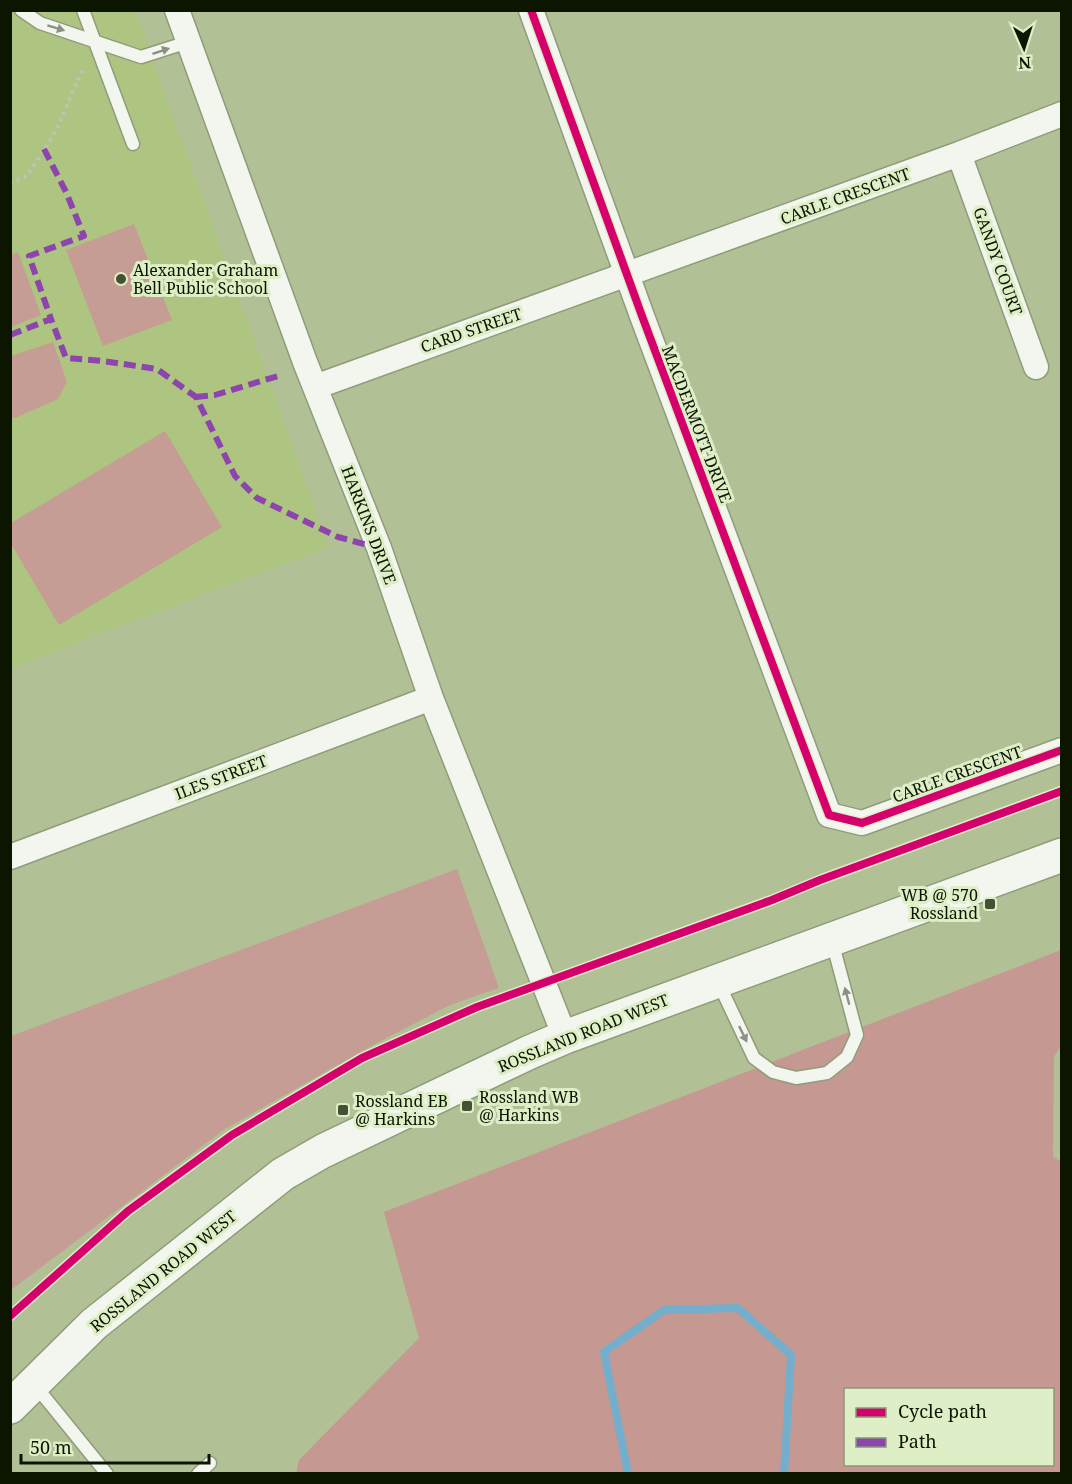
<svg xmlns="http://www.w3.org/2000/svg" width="1072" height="1484" viewBox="0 0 1072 1484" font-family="'Noto Serif',serif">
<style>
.built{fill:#adc581}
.green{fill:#c59d94}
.forest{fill:#c59891;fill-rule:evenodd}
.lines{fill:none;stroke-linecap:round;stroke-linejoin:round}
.stream{stroke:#73afcd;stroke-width:8}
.lane-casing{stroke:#8f9c79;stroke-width:15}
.street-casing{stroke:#8f9c79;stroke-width:27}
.secondary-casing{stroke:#8f9c79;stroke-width:36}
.path{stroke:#bec3b6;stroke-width:4;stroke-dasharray:3 4.5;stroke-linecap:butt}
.lane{stroke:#f3f6ef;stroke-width:12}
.street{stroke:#f3f6ef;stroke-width:24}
.secondary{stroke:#f3f6ef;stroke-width:33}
.quiet{stroke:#8e44ad;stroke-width:6;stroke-dasharray:12 6;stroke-linecap:butt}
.cycleway-casing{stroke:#deeec7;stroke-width:11}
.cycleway{stroke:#d6006c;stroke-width:8}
.oneway{fill:#8b9183}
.poi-dot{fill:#465134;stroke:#deeec7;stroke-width:2}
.labels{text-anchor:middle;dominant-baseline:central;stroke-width:6;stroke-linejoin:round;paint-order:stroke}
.street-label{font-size:16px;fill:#0c1500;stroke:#deeec7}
.poi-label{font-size:16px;fill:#0c1500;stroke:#deeec7;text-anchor:start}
</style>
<rect width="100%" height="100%" fill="#b1c195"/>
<path class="built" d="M11,11H135L329,547L11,668Z"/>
<path class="green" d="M134,224L172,320L103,346L66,250Z
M18,252L41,315L11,327V255Z
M53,342L67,382L58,399L15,418L11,417V356Z
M165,431L222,527L59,625L11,544V523Z
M457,869L499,988L450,1005L373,1045L225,1129L11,1290V1036Z"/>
<path class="forest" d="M1061,950L1062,1044L1054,1057L1053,1157L1062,1162L1061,1473L296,1474L299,1460L419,1338L384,1212ZM846,1390H1052V1464H846Z"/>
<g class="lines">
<path class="stream" d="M628,1474L604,1352L664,1310L738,1308L791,1355L784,1474"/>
<g class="lane-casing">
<path id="lane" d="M21,10L40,23L141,57L188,42
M83,10L133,144
M718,982L754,1058L773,1072L796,1078L827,1073L847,1057L857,1035L832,941
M34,1384L107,1474
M198,1474L210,1463"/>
</g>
<g class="street-casing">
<path id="street" d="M177,10L305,362L379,548L431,698L565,1037
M531,10L642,316L829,815L862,823L1062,750
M959,154L1036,367
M315,387L959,154L1062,114
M10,857L431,698"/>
</g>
<g class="secondary-casing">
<path id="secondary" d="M10,1407L94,1324L283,1174L323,1151L530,1052L565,1037L1062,855"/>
</g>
<path class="path" d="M10,183L27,176L56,131L84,66"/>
<use href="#lane" class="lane"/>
<use href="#street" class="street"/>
<use href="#secondary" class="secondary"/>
<path class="quiet" d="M44,149L66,192L84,236L29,256L51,319
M10,335L51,319L66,358L103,361L157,369L196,397L235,476L257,498L338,537L379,548
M196,397L215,395L278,376"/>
<g class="cycleway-casing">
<path id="cycleway" d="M531,10L642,316L829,815L862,823L1062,750
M10,1316L128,1211L232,1135L362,1058L477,1007L772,900L820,880L1062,791"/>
</g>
<use href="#cycleway" class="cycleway"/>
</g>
<defs><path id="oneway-solid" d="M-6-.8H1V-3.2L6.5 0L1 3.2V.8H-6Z" transform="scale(1.5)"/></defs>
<g class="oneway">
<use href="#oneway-solid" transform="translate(56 28) rotate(17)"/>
<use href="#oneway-solid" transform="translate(161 51) rotate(-18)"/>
<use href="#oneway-solid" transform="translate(847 996) rotate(-105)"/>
<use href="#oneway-solid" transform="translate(743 1034) rotate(64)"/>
</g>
<g class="poi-dot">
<circle cx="121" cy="279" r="6"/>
<rect x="984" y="898" width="12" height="12" rx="3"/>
<rect x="461" y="1100" width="12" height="12" rx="3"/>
<rect x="337" y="1104" width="12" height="12" rx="3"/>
</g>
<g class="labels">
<g class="street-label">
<text transform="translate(845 196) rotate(-20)">CARLE CRESCENT</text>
<text transform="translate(998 261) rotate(70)">GANDY COURT</text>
<text transform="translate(471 330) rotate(-19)">CARD STREET</text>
<text transform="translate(697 424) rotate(69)">MACDERMOTT DRIVE</text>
<text transform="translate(369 525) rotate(69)">HARKINS DRIVE</text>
<text transform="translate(957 774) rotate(-20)">CARLE CRESCENT</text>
<text transform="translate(221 777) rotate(-21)">ILES STREET</text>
<text transform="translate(583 1033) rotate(-22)">ROSSLAND ROAD WEST</text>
<text transform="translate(163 1271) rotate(-39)">ROSSLAND ROAD WEST</text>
</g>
<g class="poi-label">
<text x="133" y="270">Alexander Graham<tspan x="133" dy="18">Bell Public School</tspan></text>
<text x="978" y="895" text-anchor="end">WB @ 570<tspan x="978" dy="18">Rossland</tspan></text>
<text x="479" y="1097">Rossland WB<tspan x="479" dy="18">@ Harkins</tspan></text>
<text x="355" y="1101">Rossland EB<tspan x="355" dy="18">@ Harkins</tspan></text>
</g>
</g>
<rect width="1072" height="1484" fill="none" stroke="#0c1500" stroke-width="24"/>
<rect x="844" y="1388" width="210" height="78" fill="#deeec7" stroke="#8a9777" stroke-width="1.5"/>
<rect x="856" y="1408" width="30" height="9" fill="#d6006c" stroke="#8a9777" stroke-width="1.5"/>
<text x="898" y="1418" font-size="18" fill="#0c1500">Cycle path</text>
<rect x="856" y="1438" width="30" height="9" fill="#8e44ad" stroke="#8a9777" stroke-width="1.5"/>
<text x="898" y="1448" font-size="18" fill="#0c1500">Path</text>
<g transform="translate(1024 48) rotate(177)" stroke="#deeec7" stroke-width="4.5" paint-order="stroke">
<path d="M0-4.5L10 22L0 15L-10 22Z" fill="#0c1500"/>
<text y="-9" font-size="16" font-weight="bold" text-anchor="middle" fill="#0c1500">N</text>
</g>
<path d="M21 1454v9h188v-9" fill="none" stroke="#0c1500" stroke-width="3"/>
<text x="30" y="1454" font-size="18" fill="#0c1500" stroke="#deeec7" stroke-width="4.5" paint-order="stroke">50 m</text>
</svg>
